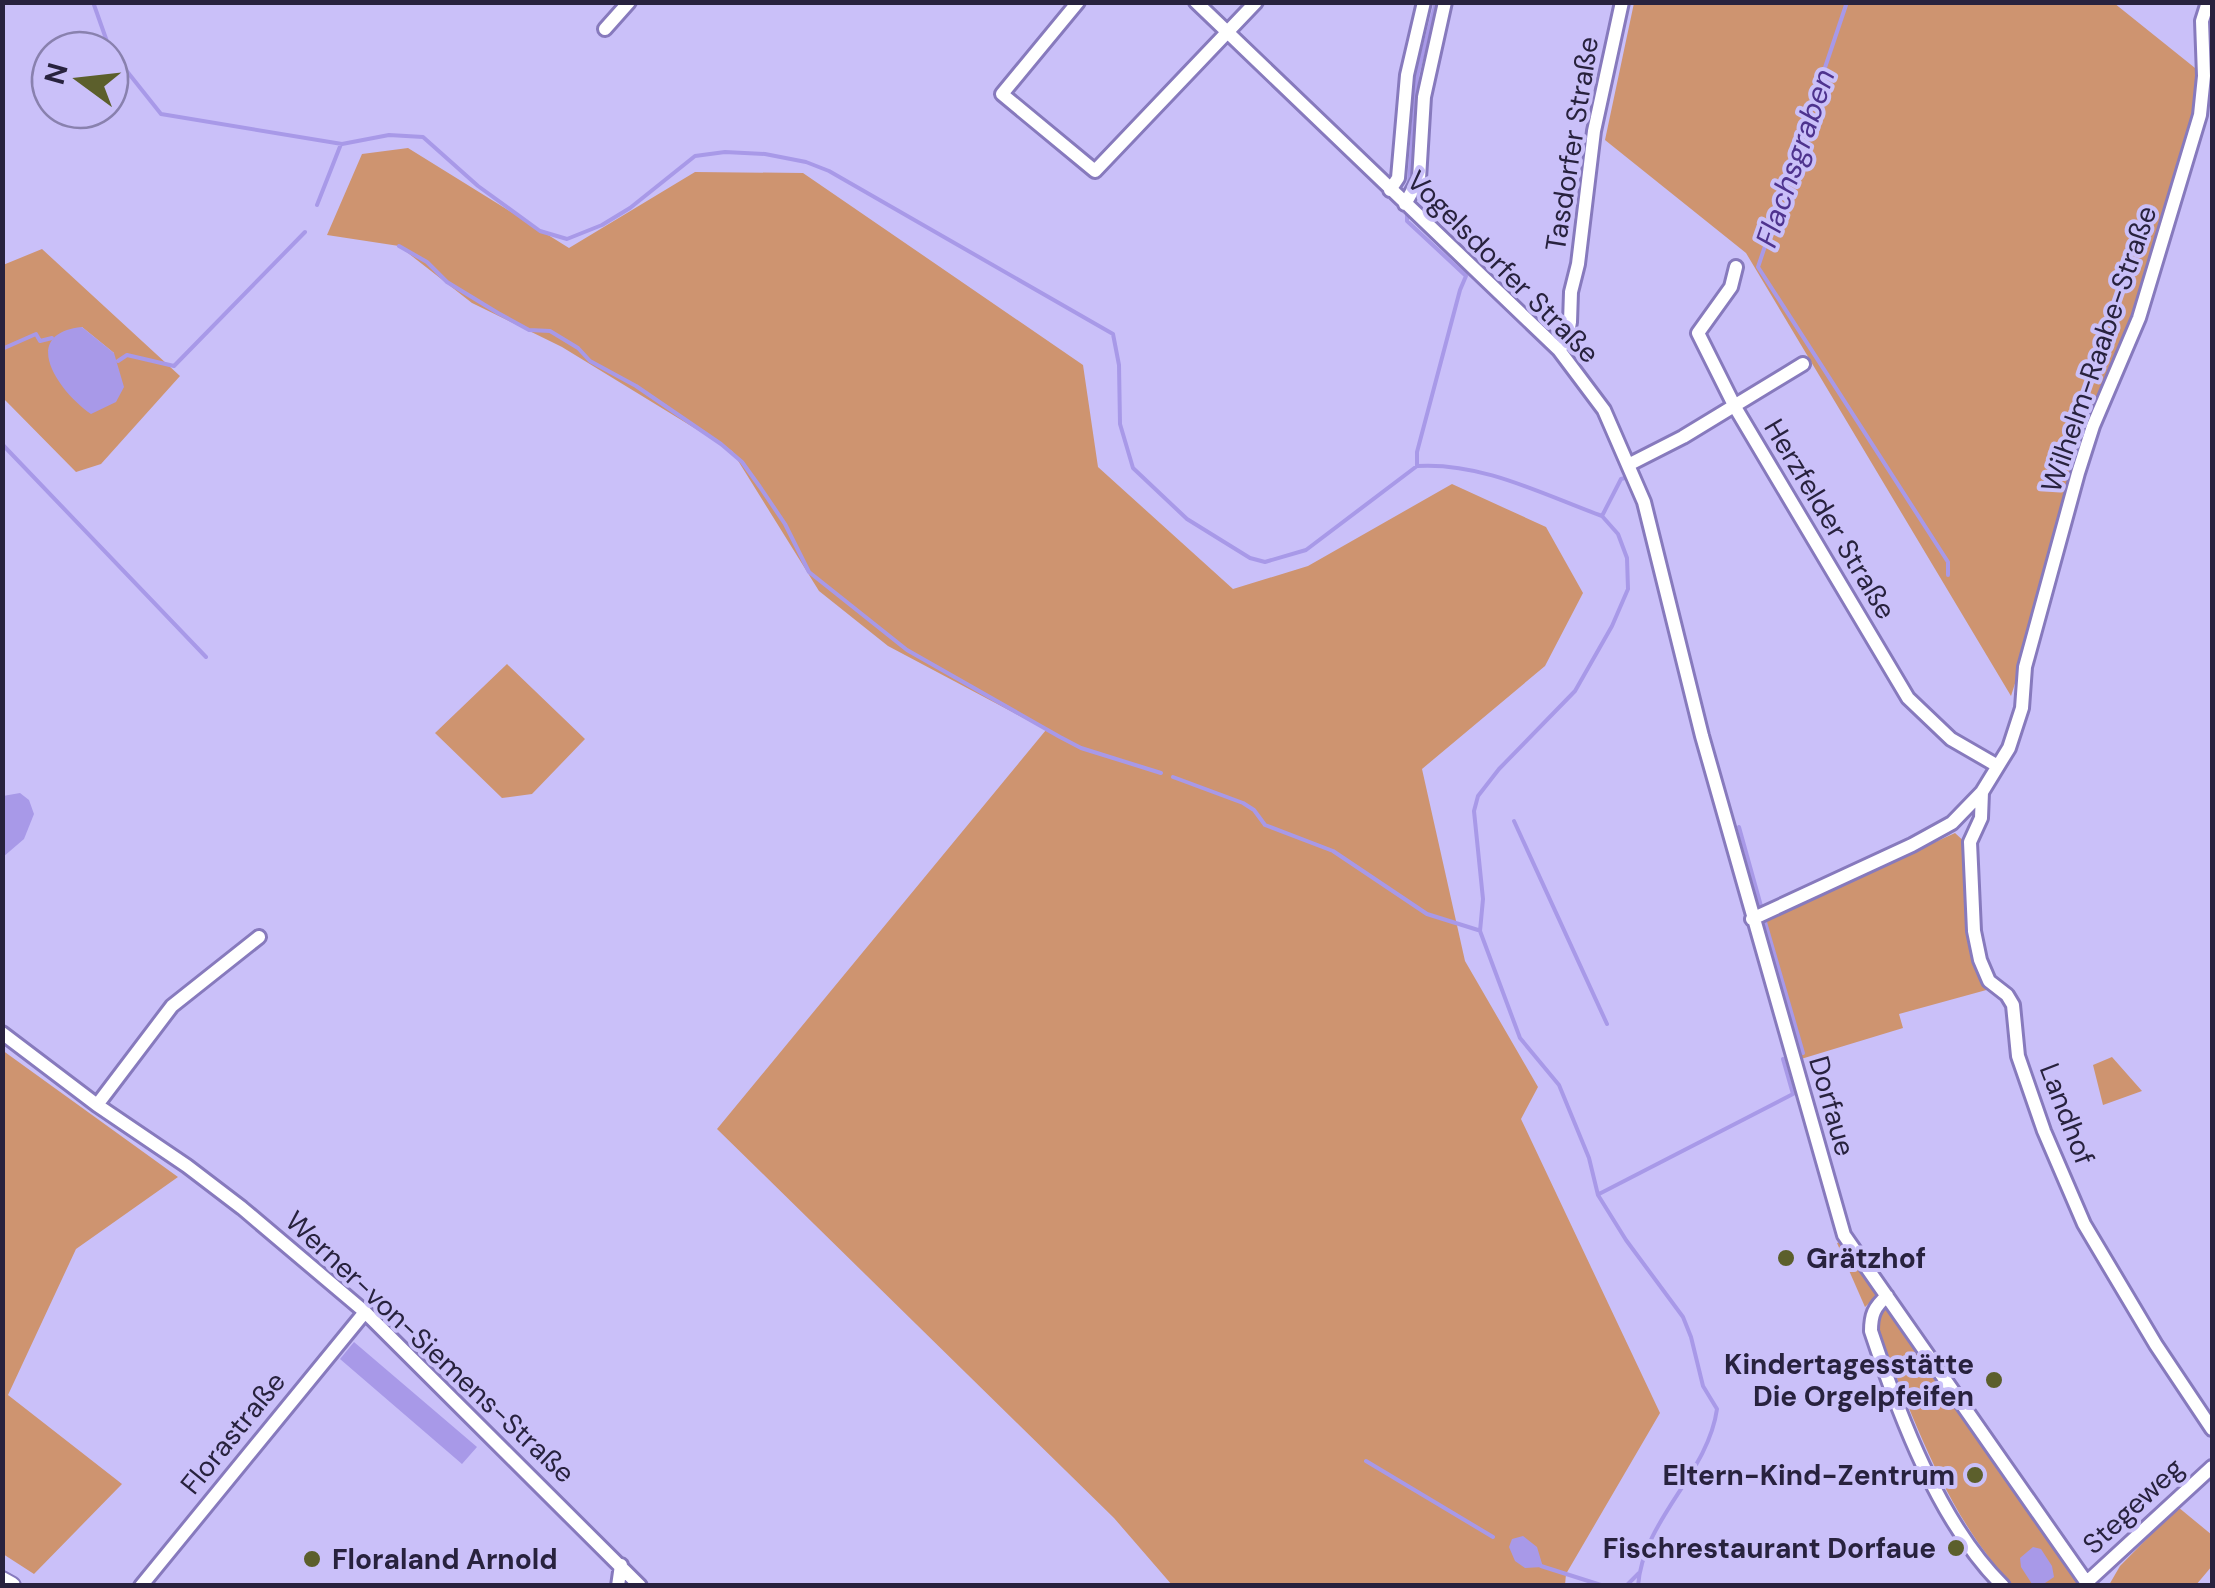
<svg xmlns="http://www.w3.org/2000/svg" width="2215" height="1588" viewBox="0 0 2215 1588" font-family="'DM Sans',sans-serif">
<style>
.green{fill:#ce9470;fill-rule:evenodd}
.water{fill:#a899e8}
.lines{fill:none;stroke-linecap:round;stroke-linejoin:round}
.stream{stroke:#a899e8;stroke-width:4}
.street-casing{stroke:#877abd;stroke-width:18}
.secondary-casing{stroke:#877abd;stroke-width:22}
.street{stroke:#fff;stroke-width:12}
.secondary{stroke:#fff;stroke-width:18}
.poi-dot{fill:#5c5f2c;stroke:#cac0f9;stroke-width:4}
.labels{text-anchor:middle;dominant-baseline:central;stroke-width:8;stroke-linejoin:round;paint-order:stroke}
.street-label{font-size:28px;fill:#28223e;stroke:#cac0f9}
.poi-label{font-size:28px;font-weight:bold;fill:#28223e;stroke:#cac0f9;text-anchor:end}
.water-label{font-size:30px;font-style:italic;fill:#4e338e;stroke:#cac0f9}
</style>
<rect width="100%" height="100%" fill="#cac0f9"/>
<path class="green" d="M1634,3H2114L2200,72L2197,114L2011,696L1746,253L1605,140Z
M408,148L569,248L695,172L803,173L1083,365L1098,467L1233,589L1308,566L1452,484L1546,527L1583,593L1545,666L1422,769L1465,961L1538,1087L1521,1119L1660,1413L1566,1574L1565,1585H1172L1114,1518L717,1129L1046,730L888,646L819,591L732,451L562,347L472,303L399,246L327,235L362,154Z
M42,249L180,376L101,464L76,472L3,398V265ZM82,327L114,353L48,351Z
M507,664L585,739L532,794L502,798L435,733Z
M1955,833L1968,845L1971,922L1990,989L1899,1014L1903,1028L1801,1059L1763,921Z
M2,1050L178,1177L76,1249L8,1395L122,1484L34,1574L3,1554Z
M2112,1057L2142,1091L2103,1105L2093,1065Z
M1844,1241L1878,1295L1865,1307L1837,1243Z
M1884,1301L2082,1585H2042L2049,1583L2013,1585C1948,1519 1913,1417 1878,1331L1877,1321Z
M2178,1507L2212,1535V1566L2196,1585H2109L2120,1566Z"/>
<path class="water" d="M82,327L114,353L124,387L116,402L91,414C60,393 17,334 82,327Z
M20,793L29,800L34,814L24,839L3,857V796Z
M354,1342L477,1447L462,1464L340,1359Z
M1523,1536L1537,1547L1543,1567L1525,1568L1515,1561L1509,1547L1512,1539Z
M2033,1547L2041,1549L2052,1566L2054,1577L2042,1585L2032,1584L2021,1567L2020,1558Z"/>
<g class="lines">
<path class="stream" d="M93,2L110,50
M1847,2L1758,267L1948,562V575
M110,50L161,114L342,144L389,135L423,137L478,186L540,231L567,239L602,225L630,208L695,156L725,152L765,154L806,162L829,171L1113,334L1119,365L1120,424L1133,468L1187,519L1250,558L1265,562L1306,550L1417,466C1482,462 1542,494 1602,516L1618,534L1627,558L1628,589L1612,626L1575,691L1499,769L1478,796L1474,811L1483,899L1480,931L1520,1038L1559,1085L1589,1158L1598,1195L1626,1240L1683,1317L1691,1337L1703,1386L1717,1409C1708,1474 1643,1519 1638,1586
M1409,184L1417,76L1436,2
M317,205L341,144
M1407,215V221L1466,276L1460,290L1417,452V466
M399,246L427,262L447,282L498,313L529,330L550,331L578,348L590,361L636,386L721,444L742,462L760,487L785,524L809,572L907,650L1060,737L1081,748L1161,773
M2,349L36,334L40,341L52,338
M118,361L127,355L174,366L305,232
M2,444L206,657
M1602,516L1621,479L1625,478
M1173,777L1243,803L1254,810L1265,825L1333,851L1427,914L1478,930
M1514,821L1607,1024
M1739,827L1761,906
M1765,922L1803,1053
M1599,1194L1793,1094L1783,1059
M1366,1461L1493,1537
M1541,1566L1604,1586
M1626,1586L1639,1573"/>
<g class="street-casing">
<path id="street" d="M1078,2L1002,94L1095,171L1256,2
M1196,2L1559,350L1604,410L1644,502L1702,736L1844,1235L2089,1586
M605,29L629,2
M1390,190L1398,178L1407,75L1424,2
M1405,204L1419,179L1424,97L1445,2
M1736,267L1731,287L1698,333L1735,407L1908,698L1951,739L1996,765
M1559,350L1567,339L1570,322L1571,292L1578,264L1594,131L1622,2
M1630,464L1683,437L1803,364
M1982,792L1981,818L1970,842L1974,931L1980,960L1989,981L2007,995L2013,1005L2018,1056L2044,1131L2084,1224L2156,1345L2212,1429
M1752,919L1912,845L1952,823L1982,792L2009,748L2022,708L2025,667L2078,473L2093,426L2139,318L2200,115L2204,76L2202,21L2208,2
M2,1033L97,1105L187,1166L242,1208L365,1312L640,1586
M97,1105L172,1006L259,937
M1887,1296C1874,1307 1871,1315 1871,1331C1899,1415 1939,1523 2003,1586
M2087,1582L2212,1467
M141,1586L365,1312
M618,1586L621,1565"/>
</g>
<g class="secondary-casing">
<path id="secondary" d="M2,1581L11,1586"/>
</g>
<use href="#street" class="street"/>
<use href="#secondary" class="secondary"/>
</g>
<g class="poi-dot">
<circle cx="1786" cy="1258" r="10"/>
<circle cx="1994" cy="1380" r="10"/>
<circle cx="1975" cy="1475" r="10"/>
<circle cx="1956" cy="1548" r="10"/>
<circle cx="312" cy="1559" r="10"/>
</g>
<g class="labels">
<g class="street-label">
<text transform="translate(1572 144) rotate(-81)">Tasdorfer Straße</text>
<text transform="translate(1503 267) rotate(45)">Vogelsdorfer Straße</text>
<text transform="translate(2099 349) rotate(-71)">Wilhelm-Raabe-Straße</text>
<text transform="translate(1830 519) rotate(59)">Herzfelder Straße</text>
<text transform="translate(1832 1106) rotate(74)">Dorfaue</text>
<text transform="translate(2067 1114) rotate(69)">Landhof</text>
<text transform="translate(430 1347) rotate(43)">Werner-von-Siemens-Straße</text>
<text transform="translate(233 1433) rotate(-51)">Florastraße</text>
<text transform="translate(2133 1506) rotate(-43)">Stegeweg</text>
</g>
<g class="poi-label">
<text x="1806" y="1258" text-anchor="start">Grätzhof</text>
<text x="1974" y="1364">Kindertagesstätte<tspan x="1974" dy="32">Die Orgelpfeifen</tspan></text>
<text x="1955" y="1475">Eltern-Kind-Zentrum</text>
<text x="1936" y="1548">Fischrestaurant Dorfaue</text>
<text x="332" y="1559" text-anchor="start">Floraland Arnold</text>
</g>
<g class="water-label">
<text transform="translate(1795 158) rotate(-71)">Flachsgraben</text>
</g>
</g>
<rect width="2215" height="1588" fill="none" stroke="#28223e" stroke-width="10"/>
<g transform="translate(80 80) rotate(285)"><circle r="48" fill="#cac0f9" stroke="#8981ae" stroke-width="2.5"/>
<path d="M0-8L18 38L0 25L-18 38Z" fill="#5c5f2c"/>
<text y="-15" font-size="28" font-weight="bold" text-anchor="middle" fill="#28223e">N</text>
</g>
</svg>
